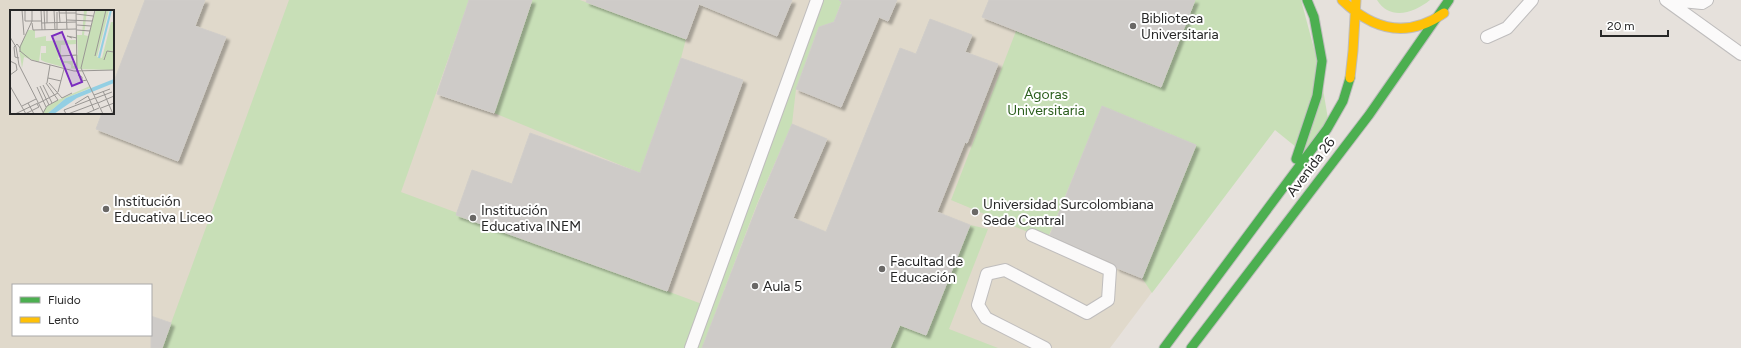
<svg xmlns="http://www.w3.org/2000/svg" width="1741" height="348" viewBox="0 0 1741 348" font-family="Figtree,sans-serif">
<style>
.education{fill:#e0d9cb;fill-rule:evenodd}
.green{fill:#c8dfb7}
.building{fill:#cecbc8;stroke:#d0cdc9;filter:url(#shadow)}
.lines{fill:none;stroke-linecap:round;stroke-linejoin:round}
.lane-casing{stroke:#bfbdbd;stroke-width:14}
.fast-casing{stroke:#bfbdbd;stroke-width:11}
.slow-casing{stroke:#bfbdbd;stroke-width:11}
.lane{stroke:#fbfafa;stroke-width:12}
.fast{stroke:#4caf50;stroke-width:9}
.slow{stroke:#ffc107;stroke-width:9}
.poi-dot{fill:#6a6866;stroke:#fff;stroke-width:1.5}
.labels{text-anchor:middle;dominant-baseline:central;stroke-width:4;stroke-linejoin:round;paint-order:stroke}
.poi-label{font-size:14px;fill:#272727;stroke:#fff;text-anchor:start}
.park-label{font-size:14px;fill:#2b5e1d;stroke:#fff}
.street-label{font-size:14px;fill:#272727;stroke:#fff}
.inset-river{fill:none;stroke:#93cfe3;stroke-width:2}
.inset-road{fill:none;stroke:#9a9794;stroke-width:1}
.view{fill:#7b2cbf;fill-opacity:0.15;stroke:#7b2cbf;stroke-width:2}
.inset-edge{fill:none;stroke:#272727;stroke-width:2}
</style>
<defs>
<filter id="shadow"><feDropShadow dx="3.5" dy="3.5" stdDeviation="1" flood-color="#0004"/></filter>
</defs>
<rect width="100%" height="100%" fill="#e6e1dc"/>
<path class="education" d="M0,0H1283L1273,131L1110,348H0ZM11,11H113V113H11ZM13,285H151V335H13Z"/>
<path class="green" d="M289,0H469L401,192L702,304L822,0H842L834,22L819,27L796,89L792,124L757,204L702,348H162Z
M532,0H580L686,39L681,58L640,173L494,113Z
M1195,0H1301L1320,71L1329,125L1307,156L1275,130L1152,293L1142,278L1196,145L1102,107L1047,240L951,200L1016,31L1161,87Z
M1377,0H1430C1414,13 1390,21 1377,0Z
M970,225L988,229L949,329L998,348H890L900,325L926,335Z"/>
<path class="building" d="M145,0H205L195,26L226,37L178,161L96,129L102,113H113V84Z
M469,0H532L494,113L437,94Z
M587,0H792L777,36L699,4L686,39L586,2Z
M839,0H897L888,21L879,17L841,107L796,89L819,27L834,22L842,2Z
M989,0H1195L1161,87L982,17Z
M930,19L972,35L965,52L998,64L967,143L965,142L937,212L970,225L926,335L900,325L890,348H702L758,204L792,124L827,139L793,218L826,232L900,48L916,54Z
M681,58L743,80L667,291L456,215L472,170L512,184L530,133L640,173Z
M1102,106L1196,145L1142,278L1117,268L1113,263L1050,235Z
M151,316L171,323L162,348H151Z"/>
<g class="lines">
<g class="lane-casing">
<path id="lane" d="M1666,0L1741,54
M1672,0L1702,3L1707,0
M1487,37L1507,28L1532,0
M1032,235L1110,270L1108,300L1087,313L1005,270L987,274L978,305L986,318L1045,348
M691,348L817,0"/>
</g>
<g class="fast-casing">
<path id="fast" d="M1296,159L1317,96L1322,61L1314,17L1307,0
M1164,348L1327,129L1343,101L1350,78
M1191,348L1369,115L1449,0"/>
</g>
<g class="slow-casing">
<path id="slow" d="M1342,0C1373,30 1407,39 1444,13
M1350,78L1353,51L1356,0"/>
</g>
<use href="#lane" class="lane"/>
<use href="#fast" class="fast"/>
<use href="#slow" class="slow"/>
</g>
<g class="poi-dot">
<circle cx="1133" cy="26" r="4"/>
<circle cx="106" cy="209" r="4"/>
<circle cx="975" cy="212" r="4"/>
<circle cx="473" cy="218" r="4"/>
<circle cx="882" cy="269" r="4"/>
<circle cx="755" cy="286" r="4"/>
</g>
<g class="labels">
<g class="poi-label">
<text x="1141" y="18">Biblioteca<tspan x="1141" dy="16">Universitaria</tspan></text>
<text x="114" y="201">Institución<tspan x="114" dy="16">Educativa Liceo</tspan></text>
<text x="983" y="204">Universidad Surcolombiana<tspan x="983" dy="16">Sede Central</tspan></text>
<text x="481" y="210">Institución<tspan x="481" dy="16">Educativa INEM</tspan></text>
<text x="890" y="261">Facultad de<tspan x="890" dy="16">Educación</tspan></text>
<text x="763" y="286">Aula 5</text>
</g>
<g class="park-label">
<text x="1046" y="94">Ágoras<tspan x="1046" dy="16">Universitaria</tspan></text>
</g>
<g class="street-label">
<text transform="translate(1311 167) rotate(-53)">Avenida 26</text>
</g>
</g>
<g transform="translate(10 10)">
<rect width="104" height="104" fill="#e6e1dc"/>
<path d="M74,0H77L74,25L78,26L86,0H99L87,47L92,48L101,12H104V60L66,59L57,58H61V55L57,53H53V57L35,52L31,50V43H36V36H31L29,52L14,47L12,58L9,38L18,20H25V28L36,26V31L66,30V34L51,35V45H68L67,25H72ZM49,46H66V56H63V51H50L52,49H48ZM80,76V78L56,88L37,104H32L36,97L48,90Z" fill="#c8dfb7" fill-rule="evenodd"/>
<path d="M104,69V73L67,88L44,104H37L56,88Z" fill="#93cfe3"/>
<path class="inset-river" d="M89,48L101,0"/>
<path class="inset-road" d="M12,0L14,25M15,0V11H32M31,0L32,20M34,0L35,20M37,0V13M44,0L45,20M49,0L50,12M56,0L57,19M66,0L67,62M85,0L71,58L93,104M47,2V19M49,3H66M66,4L83,6M57,10L82,11M22,13L23,20L66,19M32,13L66,12M67,15L81,16M67,20L80,21M0,27L6,37L9,55L34,104M62,28L57,26L67,28M10,41L21,50L64,61L104,60M10,42V37L22,11V0M50,46L67,45M85,46L96,0M9,48L5,47L4,37L7,34L10,38M94,50L97,41L104,42M0,51L6,54L7,60L0,65M68,65L72,67V71L77,70M38,68L51,71M37,73L40,55M39,73L52,88L62,83M33,75L42,93M0,76L16,104M30,76L39,95M27,77L36,97M93,81L103,104M48,82L54,59M84,85L100,79M86,88L102,82M18,93L24,104M29,93L48,83M88,93L104,86M65,94L78,86L84,100M12,96L26,89M91,98L104,93M33,103L37,96L48,90L36,73M5,104L28,93M15,104L29,97L27,94M56,104L54,100L85,88M58,104L87,93M75,104L89,98"/>
<path class="view" d="M52,22L72,72L62,76L42,26Z"/>
<rect width="104" height="104" class="inset-edge"/>
</g>
<rect x="12" y="284" width="140" height="52" fill="#ffffff" stroke="#a9a9a9"/>
<rect x="20" y="297" width="20" height="6" fill="#4caf50" stroke="#a9a9a9"/>
<text x="48" y="304" font-size="12" fill="#272727">Fluido</text>
<rect x="20" y="317" width="20" height="6" fill="#ffc107" stroke="#a9a9a9"/>
<text x="48" y="324" font-size="12" fill="#272727">Lento</text>
<path d="M1601 30v6h67v-6" fill="none" stroke="#272727" stroke-width="2"/>
<text x="1607" y="30" font-size="12" fill="#272727" stroke="#ffffff" stroke-width="3" paint-order="stroke">20 m</text>
</svg>
